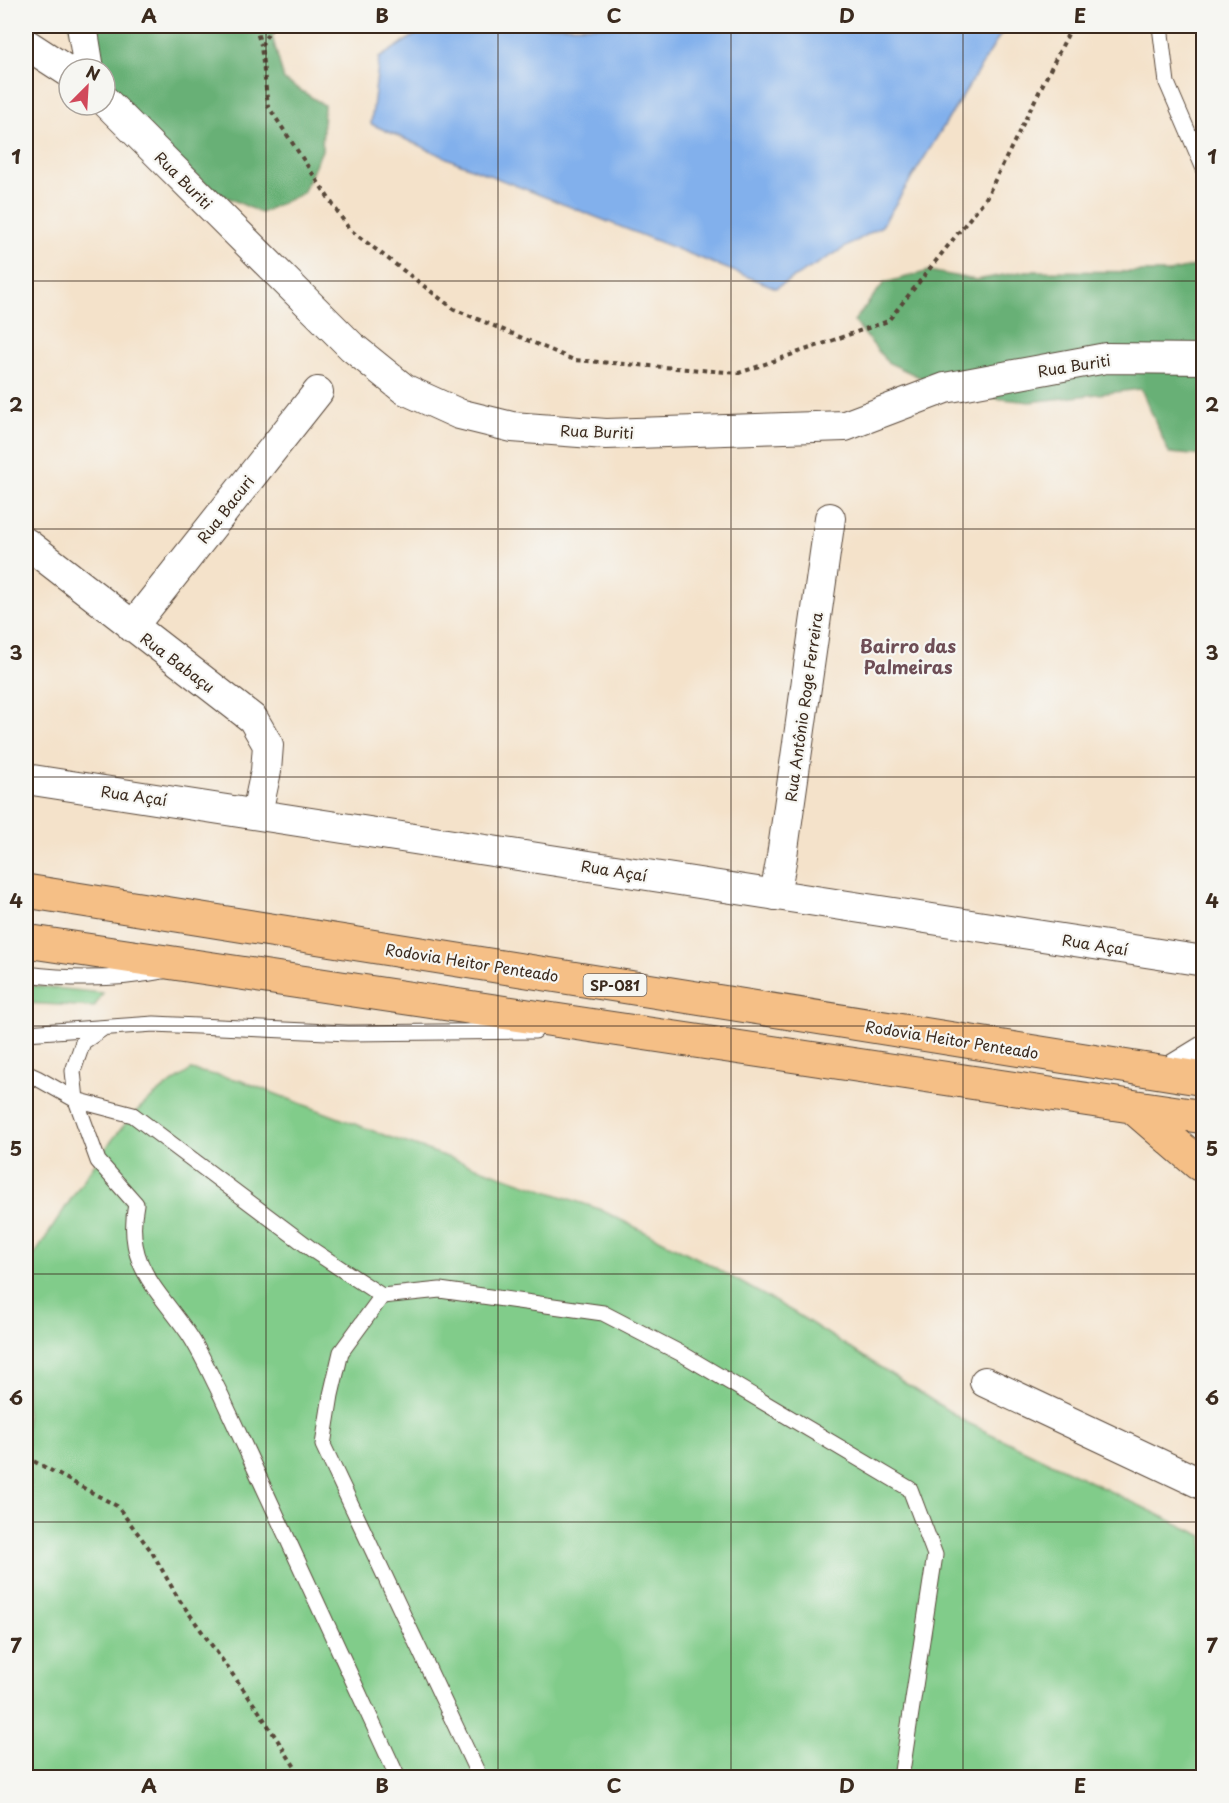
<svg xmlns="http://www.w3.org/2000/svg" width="1229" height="1803" viewBox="0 0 1229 1803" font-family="'Playpen Sans',sans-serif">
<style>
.green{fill:#81cc8a;stroke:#5e7b54;stroke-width:1.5}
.forest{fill:#68b076;stroke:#526d4a;stroke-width:1.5}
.water{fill:#82b0ec;stroke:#5e6d85;stroke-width:1.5}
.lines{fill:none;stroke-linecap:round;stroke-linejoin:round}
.service-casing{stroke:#574638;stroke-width:17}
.minor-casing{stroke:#574638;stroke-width:32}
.primary-casing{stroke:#574638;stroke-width:35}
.path{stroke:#574638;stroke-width:4;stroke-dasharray:4.5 4.5;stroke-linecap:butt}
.service{stroke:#fff;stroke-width:15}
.minor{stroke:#fff;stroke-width:30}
.primary{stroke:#f5bf86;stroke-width:33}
.grid{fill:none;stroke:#3b2a1e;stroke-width:1.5;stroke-opacity:0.55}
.labels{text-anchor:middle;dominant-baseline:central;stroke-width:4.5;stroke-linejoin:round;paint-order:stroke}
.shield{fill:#f6f6f2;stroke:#73675e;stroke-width:1.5}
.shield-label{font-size:14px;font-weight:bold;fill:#3b2a1e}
.street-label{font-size:15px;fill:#3b2a1e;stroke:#f6f6f2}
.quarter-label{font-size:18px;font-weight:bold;fill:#6e4e56;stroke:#f6f6f2}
.neatline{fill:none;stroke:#3b2a1e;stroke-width:2}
.grid-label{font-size:20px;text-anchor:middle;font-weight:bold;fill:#3b2a1e}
</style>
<rect width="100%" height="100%" fill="#f6f6f2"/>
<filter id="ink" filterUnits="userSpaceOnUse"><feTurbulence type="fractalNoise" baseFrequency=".0167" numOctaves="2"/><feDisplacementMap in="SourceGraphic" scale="12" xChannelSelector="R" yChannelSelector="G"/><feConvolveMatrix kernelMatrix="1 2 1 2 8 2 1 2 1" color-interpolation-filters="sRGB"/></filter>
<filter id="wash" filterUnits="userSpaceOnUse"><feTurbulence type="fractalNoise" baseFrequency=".008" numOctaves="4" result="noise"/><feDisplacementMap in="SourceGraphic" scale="24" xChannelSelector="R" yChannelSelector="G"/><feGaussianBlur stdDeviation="1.35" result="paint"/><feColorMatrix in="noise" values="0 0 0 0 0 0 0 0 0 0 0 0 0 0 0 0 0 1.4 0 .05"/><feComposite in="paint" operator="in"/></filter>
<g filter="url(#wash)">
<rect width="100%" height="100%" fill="#f4e2ca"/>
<path class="green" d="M26,985L103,993L94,1007L26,1003Z
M191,1070L239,1080L389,1137L599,1209L705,1262L795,1313L966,1422L1203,1536V1777H26V1218L33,1257C65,1210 94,1159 132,1116C148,1098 171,1084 191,1070Z"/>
<path class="forest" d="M70,26H278L272,36L284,80L324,105L322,150L303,193L261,213L218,193L105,105V69H81Z
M1203,264V456L1169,453L1141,389L1030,402L975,396L930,382L887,362L854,321L884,283L929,271L976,280L1026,271L1169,272Z"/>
<path class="water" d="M429,26H1006L882,226L776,288L456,162L371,124L379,58Z"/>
</g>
<g filter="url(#ink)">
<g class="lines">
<g class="service-casing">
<path id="service" d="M1160,26L1167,83L1204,169
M26,974C72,980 117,980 163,971
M102,1029L83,1042L73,1071L76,1100L98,1161L136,1204C124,1264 157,1288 188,1333C201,1352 210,1374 221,1395L398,1778
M26,1033L154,1024L348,1033L535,1031
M26,1073L37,1078L76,1100L133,1115L314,1251L382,1296L440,1290L603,1313L684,1355L910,1489L935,1555L901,1778
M382,1296L341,1352L331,1395L323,1445L480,1778"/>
</g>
<g class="minor-casing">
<path id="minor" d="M82,26L89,69
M26,44L69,72
M105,101L352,347L404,389L459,414L512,427L606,434L845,426L945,388L1106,358L1204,359
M26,543L253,719L268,745L266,771L257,813
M132,627L318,392
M26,779L1204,961
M775,895L782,856L830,518
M1168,1073L1204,1051
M985,1382L1204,1485"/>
</g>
<g class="primary-casing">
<path id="primary" d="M26,891L1204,1079
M26,941L1204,1117
M1133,1107L1199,1164L1204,1165"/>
</g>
<path class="path" d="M255,26L261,45
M272,26L261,46L268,106L349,229L454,309L574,360L739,373L888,321L986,198L1072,26
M26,1457L117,1506L152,1552L178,1598L258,1710L302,1778"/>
<use href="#service" class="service"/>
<use href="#minor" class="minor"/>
<use href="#primary" class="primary"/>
</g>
</g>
<path class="grid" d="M266,26V1778M498,26V1778M731,26V1778M963,26V1778M26,281H1204M26,529H1204M26,777H1204M26,1026H1204M26,1274H1204M26,1522H1204"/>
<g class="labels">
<rect class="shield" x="583.5" y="974" width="63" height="22" rx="4.5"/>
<g class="shield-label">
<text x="615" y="985">SP-081</text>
</g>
<g class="street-label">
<text transform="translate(184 180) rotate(45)">Rua Buriti</text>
<text transform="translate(1074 365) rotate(-9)">Rua Buriti</text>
<text transform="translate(597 431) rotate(2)">Rua Buriti</text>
<text transform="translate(225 509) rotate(-52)">Rua Bacuri</text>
<text transform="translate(178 662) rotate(37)">Rua Babaçu</text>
<text transform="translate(803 707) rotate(-82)">Rua Antônio Roge Ferreira</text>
<text transform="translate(134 795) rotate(8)">Rua Açaí</text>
<text transform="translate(614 870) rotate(9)">Rua Açaí</text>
<text transform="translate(1095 944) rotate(9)">Rua Açaí</text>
<text transform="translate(472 962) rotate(9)">Rodovia Heitor Penteado</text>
<text transform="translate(952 1039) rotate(9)">Rodovia Heitor Penteado</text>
</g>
<g class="quarter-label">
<text x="908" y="645">Bairro das<tspan x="908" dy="21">Palmeiras</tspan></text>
</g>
</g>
<rect width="1229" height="1803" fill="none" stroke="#f6f6f2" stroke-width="66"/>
<g transform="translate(87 87) rotate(24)"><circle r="28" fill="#f6f6f2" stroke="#aba49d" stroke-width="1.5"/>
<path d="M0-4.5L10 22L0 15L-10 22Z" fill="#d1495b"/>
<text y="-9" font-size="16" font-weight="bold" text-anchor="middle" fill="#3b2a1e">N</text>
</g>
<rect x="33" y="33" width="1163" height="1737" class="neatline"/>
<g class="grid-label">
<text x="149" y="23">A</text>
<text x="382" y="23">B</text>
<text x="614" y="23">C</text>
<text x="847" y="23">D</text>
<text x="1080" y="23">E</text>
<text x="16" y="164">1</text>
<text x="1212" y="164">1</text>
<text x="16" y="412">2</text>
<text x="1212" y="412">2</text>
<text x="16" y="660">3</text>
<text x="1212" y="660">3</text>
<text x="16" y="908">4</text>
<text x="1212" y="908">4</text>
<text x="16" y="1156">5</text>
<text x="1212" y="1156">5</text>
<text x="16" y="1405">6</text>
<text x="1212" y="1405">6</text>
<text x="16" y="1653">7</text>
<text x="1212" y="1653">7</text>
<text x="149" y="1793">A</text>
<text x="382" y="1793">B</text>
<text x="614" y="1793">C</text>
<text x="847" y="1793">D</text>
<text x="1080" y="1793">E</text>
</g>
</svg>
